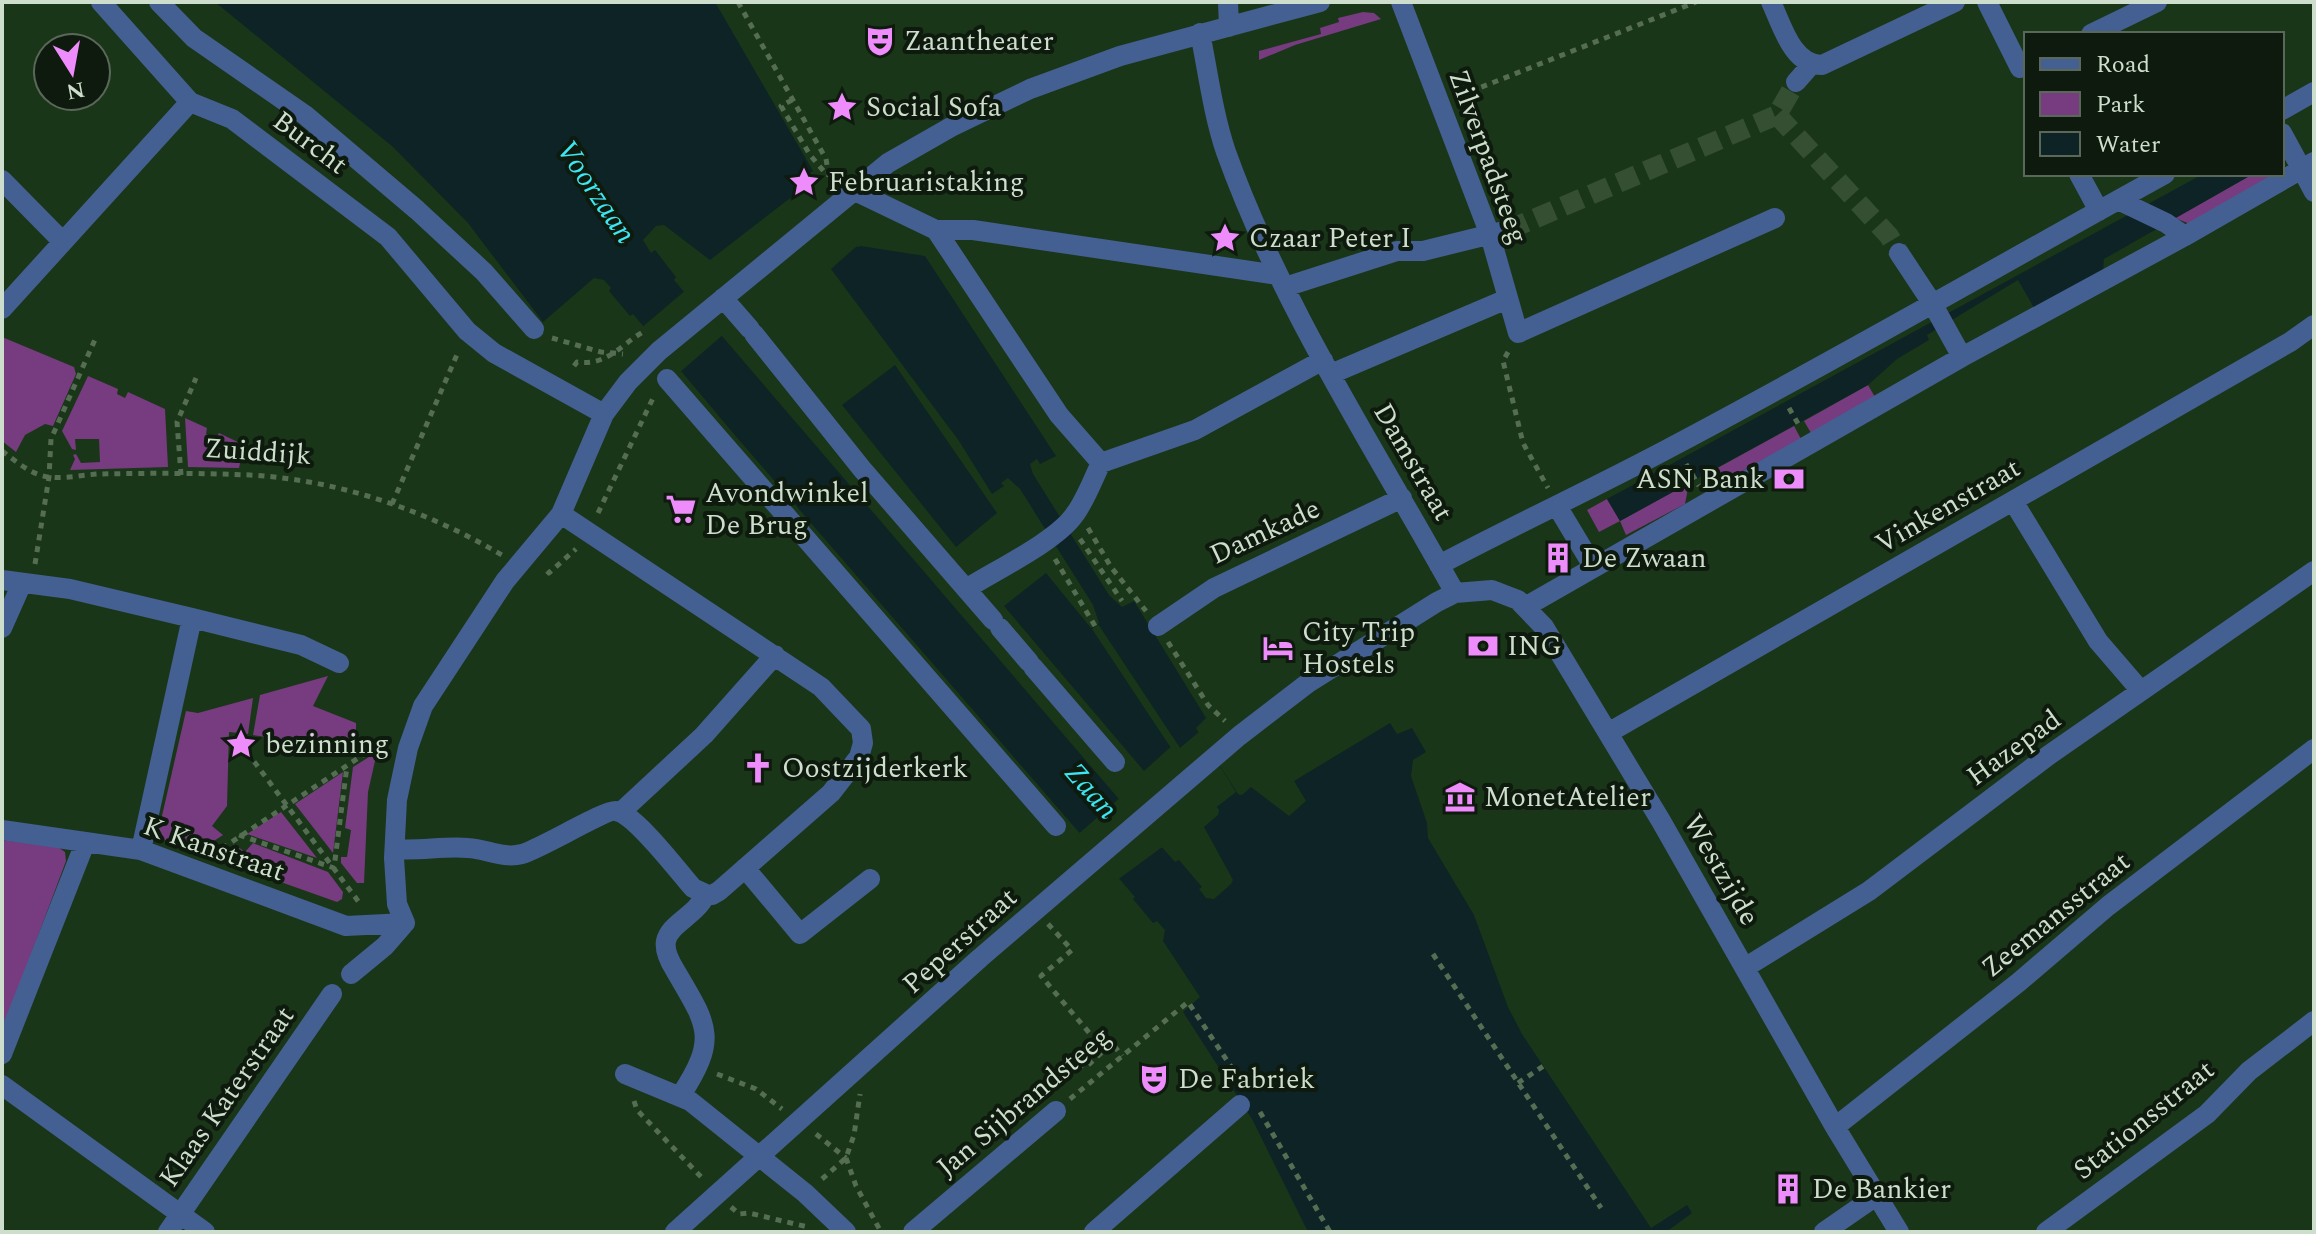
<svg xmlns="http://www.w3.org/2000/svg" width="2316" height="1234" viewBox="0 0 2316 1234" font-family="Spectral,serif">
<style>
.green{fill:#773b7f}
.water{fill:#0e2325;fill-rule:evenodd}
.pier{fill:#1a3618}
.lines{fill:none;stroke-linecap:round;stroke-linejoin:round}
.minor-tunnel{stroke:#354f33;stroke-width:20;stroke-dasharray:20 10;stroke-linecap:butt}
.path{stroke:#556d53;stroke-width:5;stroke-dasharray:6 6;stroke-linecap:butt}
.minor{stroke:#445f91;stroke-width:20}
.labels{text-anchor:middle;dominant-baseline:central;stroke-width:8;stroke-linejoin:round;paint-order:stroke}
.poi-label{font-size:28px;fill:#cddecc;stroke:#0e1a0d;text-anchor:start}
.street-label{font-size:28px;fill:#cddecc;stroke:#0e1a0d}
.water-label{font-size:30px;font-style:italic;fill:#3ce6f2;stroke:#0e1a0d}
</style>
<rect width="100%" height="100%" fill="#1a3618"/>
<path class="green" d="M1363,12L1374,13L1381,19L1295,45L1259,60V51L1321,34L1320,28L1339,22L1338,18Z
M2253,174H2272L2274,179L2190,224L2175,218Z
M2,337L74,367L76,374L53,426L45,424L25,435L16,452L2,441Z
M88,376L118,389L117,394L125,398L128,392L165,409L168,467L70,470L75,459L73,455L76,454L81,463L100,462L99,439H75L76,450L72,449L62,431Z
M1868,385L1875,397L1811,433L1804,421Z
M185,418L207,428L206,434L216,438L219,433L244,445L239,468L188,467Z
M1794,426L1801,439L1720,483L1701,477Z
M1689,483L1685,504L1626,535L1620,521L1599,532L1587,510L1607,499L1620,521Z
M328,676L313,706L356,723V750L253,735L260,695Z
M253,698L248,734L229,732L227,806L212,826L223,835L197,852L165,840L159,829L186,711L198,713Z
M377,752L368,792L364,883H357L341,863V857H347L351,830L345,828L353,767Z
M343,772L333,853L295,804Z
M281,812L317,858L247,834Z
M2,840L58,847L65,852L66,861L2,1032Z
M253,843L328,872L343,892L342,899L337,902L219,860L234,844L245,852Z"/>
<path class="water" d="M215,2H715L813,171L804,178L805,186L857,247L861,246L925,256L1056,456L1040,464L1037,459L1030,464L1033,474L1109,595L1122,607L1134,601L1206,718L1196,728L1238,794L1242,795L1251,787L1289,816L1306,801L1294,781L1390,723L1397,734L1412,728L1426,752L1413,760L1411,776L1427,823L1428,838L1474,915L1508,1007L1522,1034L1651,1228L1687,1205L1692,1213L1666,1232H1308L1252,1119L1183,1012L1200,997L1163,941L1165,930L1157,921L1153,923L1133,899L1135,897L739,440L633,314L630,316L609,291L611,288L604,280L594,278L543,322L468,223L393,147ZM789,199L841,260L831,269L959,441L992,494L1004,486L1001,483L1008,478L1020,489L1093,605L1099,623L1091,628L1046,573L1004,606L1144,771L1174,744L1178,745L1219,810L1218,815L1204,827L1233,880L1231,884L1214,899L1206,898L1199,889L1202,887L1179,860L1175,862L1118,798L674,280L676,277L655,250L651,253L643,240L656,226L664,225L710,260Z
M2203,174H2253L2104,259L2103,272L2037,313L2018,280L1927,335L1929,340L1897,359L1868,385L1620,521L1607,499Z
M895,365L997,513L956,547L842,405Z"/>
<path class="pier" d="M806,185L857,246L840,261L789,200Z
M687,289L725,333L679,373L640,329Z
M1098,624L1180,748L1199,732L1236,792L1214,809L1177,749L1173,751L1092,629Z
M1122,796L1165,845L1116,881L1076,836Z"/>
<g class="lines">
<path class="minor-tunnel" d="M1777,115L1889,236L1899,253
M1508,230L1777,115L1796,82"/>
<path class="path" d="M738,2L826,159L829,177
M1459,96L1696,2
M792,100L781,106L810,155L827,175
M552,338L601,352L623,354
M1508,352L1503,361L1523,443L1548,488
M574,366L577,362C607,366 619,346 643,332
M1789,408L1800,427
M2,451C16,461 31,475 49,477C65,479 82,475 98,474C148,473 200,473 250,475C339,480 425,510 502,555
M1686,464L1699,486
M181,475L177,422L196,378
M392,504L459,350
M598,513L654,396
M1088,528L1111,567L1146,611
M1080,539L1122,601
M1055,559L1095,626
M35,564L49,477L51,439L97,335
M547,571L549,573L576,549
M1168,642L1208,705L1225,721
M247,752L361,905
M239,835L334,868L347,766
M212,855L384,741L388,742
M1048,924L1072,950L1041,976L1097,1042L1078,1058L1085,1068L1112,1043L1122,1056
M1433,954L1601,1208
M717,1074L756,1089L782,1109
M1518,1083L1545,1065
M1070,1099L1188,1002L1242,1083
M634,1101L637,1110L704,1180
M1260,1112L1330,1232
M816,1134L846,1158
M846,1158L856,1186L881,1232
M822,1179L846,1158L854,1135L860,1094
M731,1207L739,1214L749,1213L808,1227"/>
<path class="minor" d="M101,2L190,102L232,119L388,237L467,331L494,353L604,414
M159,2L194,38L305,115L417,210L484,272L534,329
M1228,2L1229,27
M1401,2L1490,235L1518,333L1775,218
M1771,2C1782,25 1792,65 1822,65L1955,2
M1987,2L2020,68L2026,65
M1200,33C1208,72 1213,114 1226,152C1282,308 1375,448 1455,593
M2091,34L2157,2
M1796,82L1811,65
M2282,110L2314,92
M2282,133L2314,192
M2079,174L2099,211
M2,180L63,242
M855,191L936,230H973L1278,275
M2118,200L2166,223L2185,236
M936,230L1059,415L1101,463
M1899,253L1932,303L1962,357
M1285,287L1397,251H1423L1508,230
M723,298L750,329
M2,309L190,102
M754,334L862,469L993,620
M1331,374L1507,299
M667,379L1056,826
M2013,501L2098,641L2141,691
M1557,506L1593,566
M561,514L821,687L861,729L863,743L859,757L831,793L719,891L712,895L706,894
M1439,565C1518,523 1599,486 1677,444C1841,357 2002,264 2165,174
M2,580L70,589L192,618L141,850
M966,589C996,570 1057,541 1075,514C1086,499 1093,479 1101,463L1195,430L1323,360
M1525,607L1962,357L2185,236L2314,162
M192,618L301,645L339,663
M1158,626L1214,588L1402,498
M2,628L22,583
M1000,628L1029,662
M1033,667L1115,762
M1608,733L2290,342L2314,325
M621,812L704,735L775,655
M2,830L141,850L346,926L405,923
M395,849C419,851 444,846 468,848C487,849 503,859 522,854C542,848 606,809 616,811C635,814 678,871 693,888L706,894
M745,868L800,934L870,879
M405,923L397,904L394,858L397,800L408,748L423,706L505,581L561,514L604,414L628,382L659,351L888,163L951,127L1030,89L1120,56L1320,2
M1746,967L1869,891L2049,755L2314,571
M351,974L385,946L405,923
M2,1054L85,843
M625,1074L690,1101L805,1193L846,1232
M2,1085L205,1232
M681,1095C719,1037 707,1025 675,970C670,962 664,951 666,941C670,923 696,916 706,894
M1835,1127L2019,982L2108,906L2314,749
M168,1232L332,994
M675,1232L980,958L1239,736L1308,683L1437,602L1455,593L1492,590L1518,600L1544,627L1661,821L1835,1127L1899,1232
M913,1232L1056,1111
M1094,1232L1240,1105
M1824,1232L1876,1196
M2046,1232L2207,1114L2249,1071L2314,1021"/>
</g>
<defs>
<g id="theatre-bare" transform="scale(2.4)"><path d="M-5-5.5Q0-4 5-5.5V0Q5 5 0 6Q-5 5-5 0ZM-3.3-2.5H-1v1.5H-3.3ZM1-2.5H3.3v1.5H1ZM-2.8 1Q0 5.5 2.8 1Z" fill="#ed8cfa" stroke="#0e1a0d" stroke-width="2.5" paint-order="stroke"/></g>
<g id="sight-bare" transform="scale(2.4)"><path d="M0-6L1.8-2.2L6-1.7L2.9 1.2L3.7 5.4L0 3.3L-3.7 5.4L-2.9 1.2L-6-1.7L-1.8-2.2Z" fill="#ed8cfa" stroke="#0e1a0d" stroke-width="2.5" paint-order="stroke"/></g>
<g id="bank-bare" transform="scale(2.4)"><path d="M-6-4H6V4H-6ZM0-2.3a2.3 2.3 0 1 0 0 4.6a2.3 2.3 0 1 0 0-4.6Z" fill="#ed8cfa" stroke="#0e1a0d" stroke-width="2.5" paint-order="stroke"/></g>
<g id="supermarket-bare" transform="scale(2.4)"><path d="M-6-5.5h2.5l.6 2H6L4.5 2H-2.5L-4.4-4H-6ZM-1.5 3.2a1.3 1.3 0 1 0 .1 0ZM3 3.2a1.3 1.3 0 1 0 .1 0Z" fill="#ed8cfa" stroke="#0e1a0d" stroke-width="2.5" paint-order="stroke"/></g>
<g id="building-bare" transform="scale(2.4)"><path d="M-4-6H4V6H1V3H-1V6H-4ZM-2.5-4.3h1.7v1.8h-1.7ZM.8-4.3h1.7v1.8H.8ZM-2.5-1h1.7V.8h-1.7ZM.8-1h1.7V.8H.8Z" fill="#ed8cfa" stroke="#0e1a0d" stroke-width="2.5" paint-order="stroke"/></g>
<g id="hotel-bare" transform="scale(2.4)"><path d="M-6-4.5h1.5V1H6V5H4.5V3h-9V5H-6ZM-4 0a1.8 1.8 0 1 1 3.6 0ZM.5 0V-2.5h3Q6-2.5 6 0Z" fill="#ed8cfa" stroke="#0e1a0d" stroke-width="2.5" paint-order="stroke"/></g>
<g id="church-bare" transform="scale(2.4)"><path d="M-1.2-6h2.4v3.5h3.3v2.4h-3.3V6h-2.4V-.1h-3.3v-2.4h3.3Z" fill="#ed8cfa" stroke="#0e1a0d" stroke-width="2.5" paint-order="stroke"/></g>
<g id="museum-bare" transform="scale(2.4)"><path d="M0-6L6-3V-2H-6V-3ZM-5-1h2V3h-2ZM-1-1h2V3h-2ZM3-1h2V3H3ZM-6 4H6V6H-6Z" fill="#ed8cfa" stroke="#0e1a0d" stroke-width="2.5" paint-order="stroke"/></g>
</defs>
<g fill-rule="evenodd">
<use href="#theatre-bare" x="880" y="41"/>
<use href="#sight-bare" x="842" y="107"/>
<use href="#sight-bare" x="804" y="182"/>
<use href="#sight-bare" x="1225" y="238"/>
<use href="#bank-bare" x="1789" y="479"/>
<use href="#supermarket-bare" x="681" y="509"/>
<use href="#building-bare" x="1558" y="558"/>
<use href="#bank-bare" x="1483" y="646"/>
<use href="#hotel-bare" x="1278" y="648"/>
<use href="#sight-bare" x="241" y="744"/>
<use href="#church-bare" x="758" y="768"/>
<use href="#museum-bare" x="1460" y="797"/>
<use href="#theatre-bare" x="1154" y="1079"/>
<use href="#building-bare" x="1788" y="1189"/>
</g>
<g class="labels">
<g class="poi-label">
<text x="904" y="41">Zaantheater</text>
<text x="866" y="107">Social Sofa</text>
<text x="828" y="182">Februaristaking</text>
<text x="1249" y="238">Czaar Peter I</text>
<text x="1765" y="479" text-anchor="end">ASN Bank</text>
<text x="705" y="493">Avondwinkel<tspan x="705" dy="32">De Brug</tspan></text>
<text x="1582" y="558">De Zwaan</text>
<text x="1302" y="632">City Trip<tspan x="1302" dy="32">Hostels</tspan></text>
<text x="1507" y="646">ING</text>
<text x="265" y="744">bezinning</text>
<text x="782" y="768">Oostzijderkerk</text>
<text x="1484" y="797">MonetAtelier</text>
<text x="1178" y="1079">De Fabriek</text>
<text x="1812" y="1189">De Bankier</text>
</g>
<g class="street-label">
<text transform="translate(310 143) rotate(37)">Burcht</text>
<text transform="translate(1488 157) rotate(70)">Zilverpadsteeg</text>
<text transform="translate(258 452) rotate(4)">Zuiddijk</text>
<text transform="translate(1413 462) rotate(60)">Damstraat</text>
<text transform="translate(1948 506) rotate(-30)">Vinkenstraat</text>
<text transform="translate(1265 532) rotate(-25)">Damkade</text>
<text transform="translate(2014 748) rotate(-36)">Hazepad</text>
<text transform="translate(214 849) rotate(19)">K Kanstraat</text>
<text transform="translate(1721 870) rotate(60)">Westzijde</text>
<text transform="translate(2056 915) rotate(-39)">Zeemansstraat</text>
<text transform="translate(960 941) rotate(-42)">Peperstraat</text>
<text transform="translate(227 1097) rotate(-55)">Klaas Katerstraat</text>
<text transform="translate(1024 1102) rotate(-40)">Jan Sijbrandsteeg</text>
<text transform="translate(2144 1120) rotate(-39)">Stationsstraat</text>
</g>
<g class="water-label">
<text transform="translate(596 192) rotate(56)">Voorzaan</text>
<text transform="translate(1091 791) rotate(49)">Zaan</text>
</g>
</g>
<rect width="2316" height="1234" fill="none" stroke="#cddecc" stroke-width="8"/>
<rect x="2024" y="32" width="260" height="144" fill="#0e1a0d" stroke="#5a6859" stroke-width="2"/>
<rect x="2040" y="58" width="40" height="12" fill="#445f91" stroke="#5a6859" stroke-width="2"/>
<text x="2096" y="72" font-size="24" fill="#cddecc">Road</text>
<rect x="2040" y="92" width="40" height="24" fill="#773b7f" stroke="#5a6859" stroke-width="2"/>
<text x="2096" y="112" font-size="24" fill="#cddecc">Park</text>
<rect x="2040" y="132" width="40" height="24" fill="#0e2325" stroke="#5a6859" stroke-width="2"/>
<text x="2096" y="152" font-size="24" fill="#cddecc">Water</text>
<g transform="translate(72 72) rotate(169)"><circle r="38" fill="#0e1a0d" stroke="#5a6859" stroke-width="2"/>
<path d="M0-6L14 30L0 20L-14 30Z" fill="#ed8cfa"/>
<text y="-12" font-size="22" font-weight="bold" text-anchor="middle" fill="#cddecc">N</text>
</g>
</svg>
